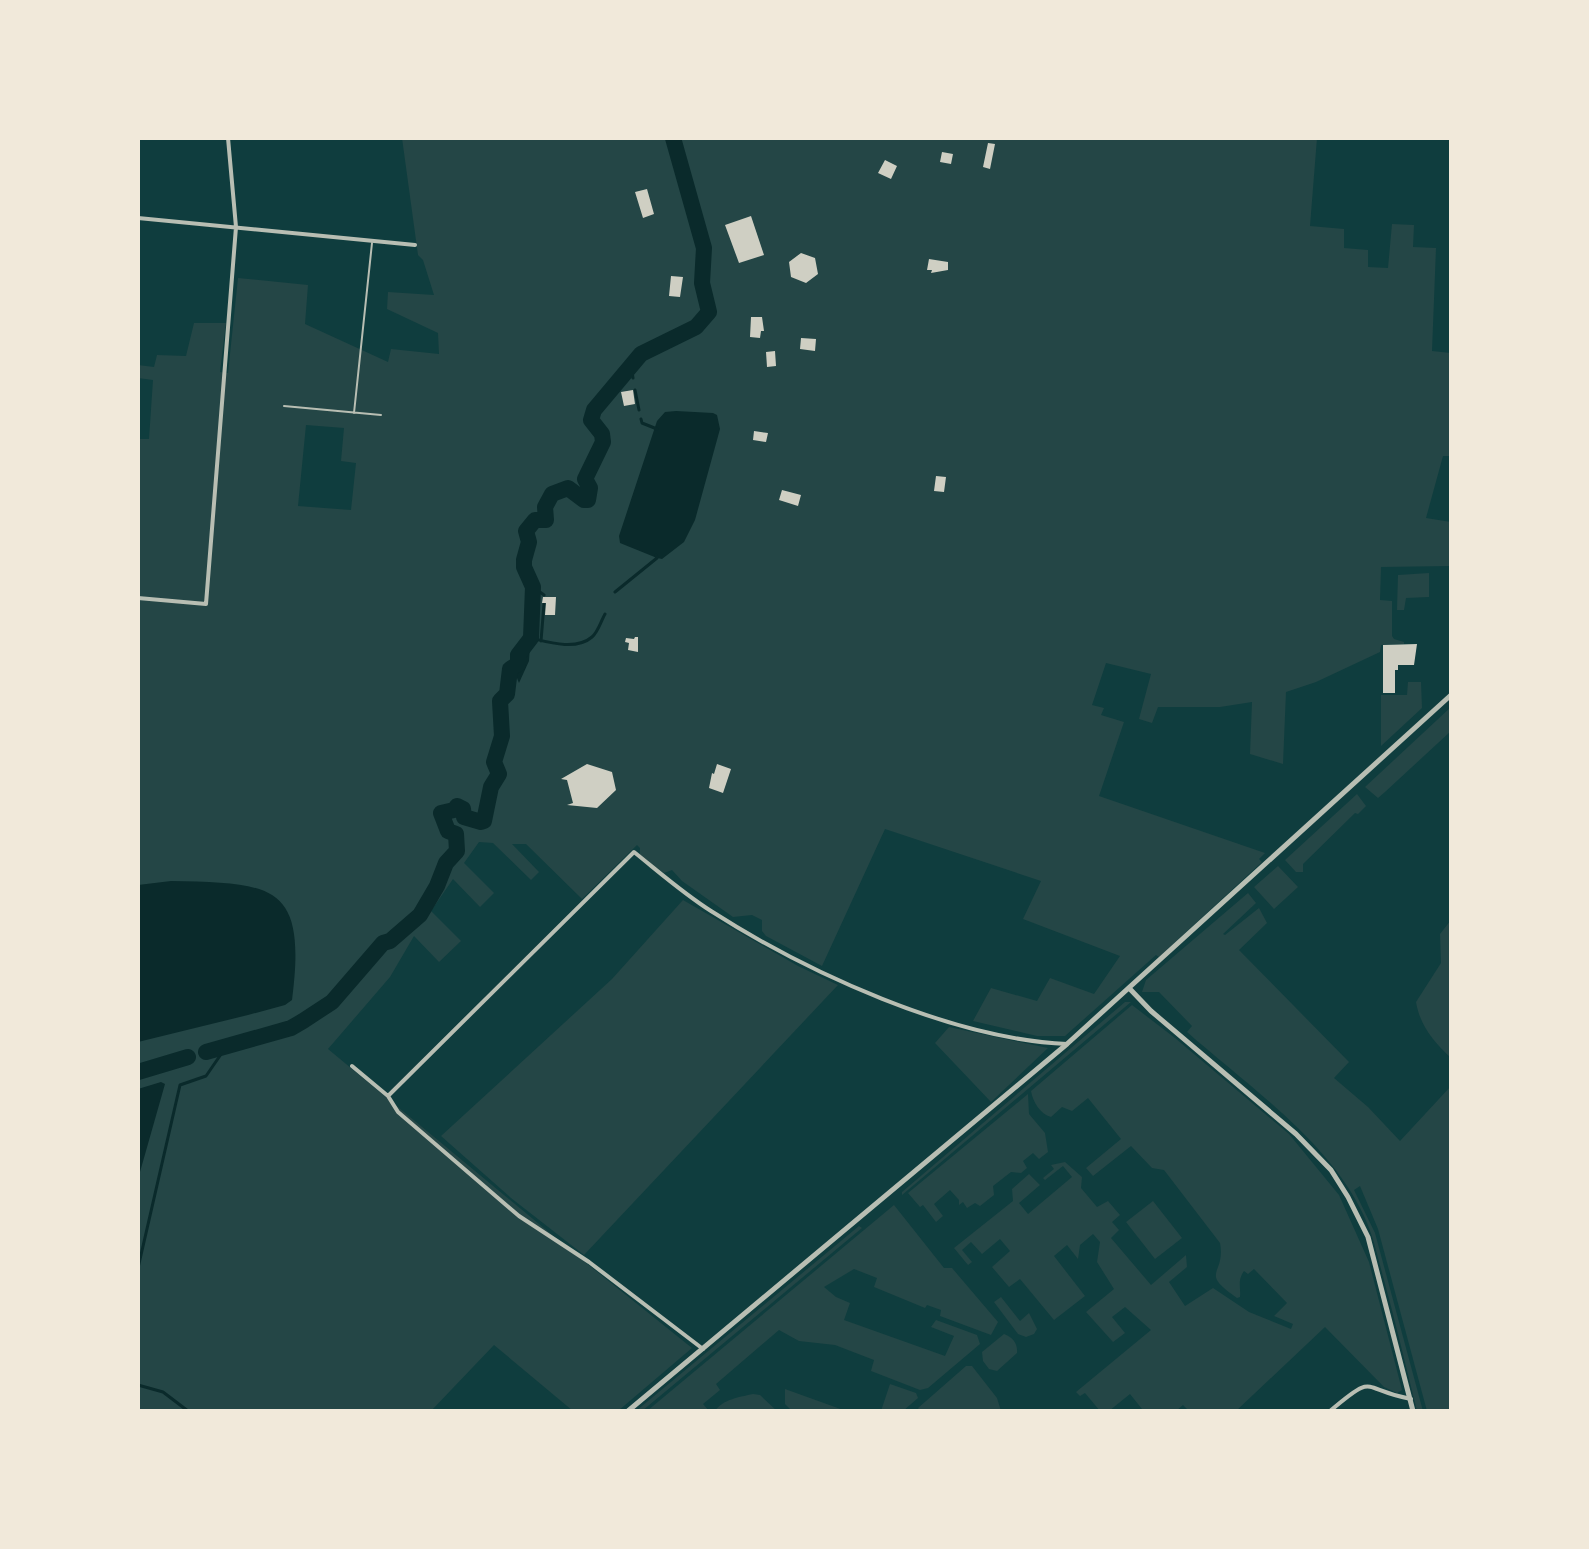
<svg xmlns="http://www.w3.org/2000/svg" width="1589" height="1549" viewBox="0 0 1589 1549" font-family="'Space Grotesk',sans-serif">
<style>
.green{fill:#244646;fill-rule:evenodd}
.water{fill:#0a2a2b}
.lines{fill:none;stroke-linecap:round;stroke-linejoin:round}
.stream{stroke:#0a2a2b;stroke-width:3}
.river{stroke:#0a2a2b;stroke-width:16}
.building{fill:#cfcfc3}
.service{stroke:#b8beb3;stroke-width:2}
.minor{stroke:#b8beb3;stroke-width:4}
.tertiary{stroke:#b8beb3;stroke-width:5}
</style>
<rect width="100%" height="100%" fill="#0f3d3e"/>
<path class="green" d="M402,138H1317L1310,226L1344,229V248L1368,250V267L1388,268L1392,224L1414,225L1413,247L1436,248L1432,351L1451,353V456H1443L1426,518L1451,522V566L1381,567L1380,600L1392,601V636L1394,639L1404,642V644L1381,645L1380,652L1316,682L1286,692L1283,764L1250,754L1252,702L1220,707H1158L1152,723L1139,719L1151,674L1106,663L1092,705L1104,708L1101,715L1124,722L1099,796L1265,853L1259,859L1262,862L1159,957L1156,955L1065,1036H1037L973,1021L991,988L1037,1001L1050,978L1094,994L1120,956L1023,919L1041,881L885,829L822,966L766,936L762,931V920L752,915L733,917L682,881L672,870L664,873L640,856V848L637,845L582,899L526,844H512L539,872L531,880L493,843L479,842L464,863L494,893L480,907L453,879L431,911L461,941L439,962L414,936L390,977L328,1049L580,1258L692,1348L618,1411H573L494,1345L431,1411H138V439H149L153,380L138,378V365L154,367L157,355L186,356L194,323H226L220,372L228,373L238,278L308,285L305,324L388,362L391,349L439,354L438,333L387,309L388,292L434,295L423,260L418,255ZM306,425L344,428L341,461L356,463L351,510L298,506Z
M1429,573V597L1406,598L1404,610H1397L1398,575Z
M1408,682H1421L1422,708L1381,746V695H1407Z
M1451,707V731L1385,792L1378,798L1365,787Z
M1357,794L1366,806L1358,814L1355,813L1303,864V872H1296L1285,860Z
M1278,866L1298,887L1274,909L1254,887Z
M1248,893L1256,903L1223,934L1225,935L1259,908L1267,923L1239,950L1349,1062L1334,1078L1368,1107L1400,1141L1451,1086V1411H1427L1378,1229L1360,1186L1354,1190L1375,1233L1423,1411H1417C1406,1367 1396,1324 1384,1280C1378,1259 1374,1237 1364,1216C1330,1142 1247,1085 1187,1032L1192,1026L1159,992H1142L1146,980Z
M683,900L798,966L838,985L584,1255L511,1198L441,1136L612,979Z
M1451,920V1058C1434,1042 1420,1026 1416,1002L1441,963L1440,934Z
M1125,1002H1131L902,1195V1192Z
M1132,1005L1175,1038L1289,1134L1339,1195L1369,1262L1402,1390L1397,1393L1384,1387L1325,1327L1236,1411H1185L1187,1409L1183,1405L1176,1411H1141L1142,1409L1130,1394L1109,1411H1100L1085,1393L1080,1396L1076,1392L1151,1330L1125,1307L1112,1317L1125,1333L1113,1342L1086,1312L1114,1289L1097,1262L1100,1242L1093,1234L1080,1245L1078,1259L1067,1245L1054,1256L1085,1296L1054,1320L1020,1279L1009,1287L992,1267L1010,1251L1000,1239L982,1254L971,1242L962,1250L972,1262L968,1265L954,1248L1013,1201L1012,1189L1029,1174L1040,1185L1019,1203L1028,1214L1072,1177L1063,1166L1045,1180L1043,1178L1054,1169L1051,1165L1065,1162L1082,1177L1081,1188L1097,1207L1108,1201L1120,1215L1112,1222L1119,1230L1111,1238L1151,1285L1186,1255L1187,1267L1169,1282L1185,1306L1213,1288L1249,1312L1291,1329L1293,1324L1274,1316L1287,1303L1254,1269L1248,1274L1244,1271C1237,1281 1241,1287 1240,1297L1237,1298C1198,1271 1226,1276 1220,1243L1164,1170L1152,1168L1131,1146L1093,1176L1086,1168L1121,1139L1088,1098L1072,1111L1062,1107L1051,1117C1040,1114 1033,1102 1031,1091Z
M949,1027L1048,1048L991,1102L935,1043Z
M1028,1094L1029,1114L1045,1133L1048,1152L1039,1159L1033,1153L1023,1161L1027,1168L1021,1173L1011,1172L993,1186L994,1195L980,1206L975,1203L967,1208L963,1202L959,1205V1200L950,1190L934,1204L943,1216L936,1222L923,1205L920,1207L908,1193Z
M1153,1201L1182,1238L1155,1259L1126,1222Z
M894,1205L944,1268H952L998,1322L991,1335L940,1316L941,1310L927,1305L925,1308L874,1287L877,1278L854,1269L824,1287L836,1297L850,1303L844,1320L945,1356L954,1336L931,1327L936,1320L977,1335L980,1344L928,1388L920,1390L871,1371L874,1360L835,1345L799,1341L779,1330L716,1384L720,1390L703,1404L709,1411H647Z
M859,1226L862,1228L642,1411H636Z
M1001,1297L1020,1321L1029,1313L1037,1329L1034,1334L1026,1337L1018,1334L994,1302Z
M1004,1334C1013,1337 1018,1344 1017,1353L997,1371L989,1369L983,1361L982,1352Z
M966,1366H972L997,1398L1001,1411H920L918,1408Z
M890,1384L916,1393L918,1398L903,1411H881Z
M785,1389L846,1411H792L785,1404Z
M753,1394L760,1395L777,1411H715C723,1399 740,1397 753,1394Z"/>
<path class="water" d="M676,411L713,413L717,415L720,429L695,520L684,542L662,559L657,558L620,543L619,536L657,421L665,412Z
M528,624H533L536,644L530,646L529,661L519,683C509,663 525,643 528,624Z
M171,881C274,883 307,884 292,1000L285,1005L248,1015L138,1042V885Z
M161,1082L165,1084L138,1179V1089Z"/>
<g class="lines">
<path class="stream" d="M631,365L633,378
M635,390L639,410
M641,419L642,423L657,429
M533,587L544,595
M615,592L657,558L656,555
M535,639C551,643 577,650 592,637C598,632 601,621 605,614
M541,641L544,604
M138,1268L180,1085L206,1076L226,1047
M138,1385L163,1392L188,1411"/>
<path class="river" d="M206,1052L291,1028L303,1021L332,1002L383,943L390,941L420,915L437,886L446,863L457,851L456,834L448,831L441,813L454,810L457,806L463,809L464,817L481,822L484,821L491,787L499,774L494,762L502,736L500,701L507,694L510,669L518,664V655L531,638L533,587L524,567V560L529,542L526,531L535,520H546L545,507L552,494L568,488L584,500H588L590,488L585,479L603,442L602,434L591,420L594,410L641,354L696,327L709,312L702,283L704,248L673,138
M138,1072L188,1057"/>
</g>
<path class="building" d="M988,143L995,144L990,169L983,167Z
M942,152L953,154L951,164L940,162Z
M885,160L897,166L891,179L878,173Z
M647,189L654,214L643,218L635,192Z
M751,216L764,255L739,263L725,225Z
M801,253L815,258L818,274L806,283L791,277L789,262Z
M929,259L948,262V270L931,273L932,270H927Z
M671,276L683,277L680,297L669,296Z
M751,317H762L764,331H761L760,338L750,337Z
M801,338L816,339L815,351L800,349Z
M775,351L776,366L767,367L766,352Z
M633,390L635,404L624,406L621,392Z
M754,431L768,433L766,442L753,440Z
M936,476L946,477L944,492L934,491Z
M782,490L801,495L798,506L779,500Z
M543,597H556L555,615H545L546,603H542Z
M635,637H638V652L628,650L629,643L625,642L626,638L634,639Z
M1417,644L1414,665H1398V670H1395V693H1383V645Z
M587,764L612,772L616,790L597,808L567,805L573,803L567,780L561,779Z
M717,764L731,769L723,793L709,788L712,773L714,774Z"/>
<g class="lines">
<path class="service" d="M284,406L381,415
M354,413L372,243"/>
<path class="minor" d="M138,218L415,245
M138,598L206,604L236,227L228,138
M352,1066L388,1096L398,1112L519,1216L589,1262L703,1349
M388,1096L634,852C659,872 684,894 711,911C808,973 952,1039 1067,1044
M1330,1411C1377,1371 1360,1390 1411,1399"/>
<path class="tertiary" d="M1129,988L1151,1011L1296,1134L1331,1170L1348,1197L1368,1237L1413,1411
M628,1411L1067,1044L1451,695"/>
</g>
<rect width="1589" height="1549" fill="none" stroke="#f1e9da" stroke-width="280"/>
</svg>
